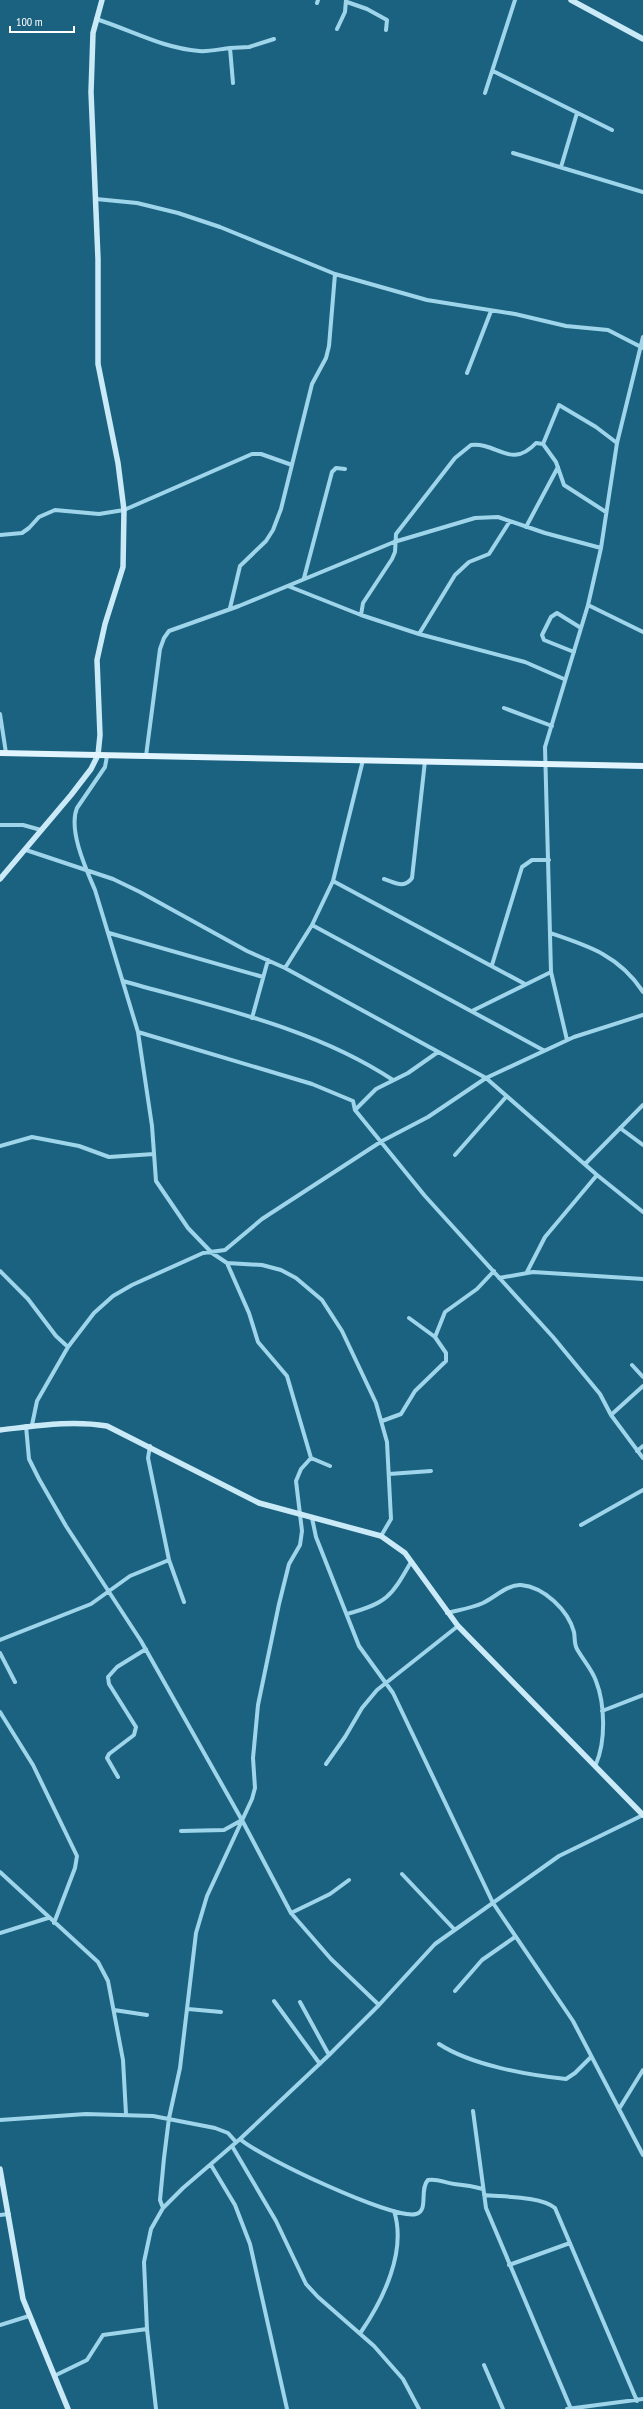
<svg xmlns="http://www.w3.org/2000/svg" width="643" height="2409" viewBox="0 0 643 2409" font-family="'PT Sans Narrow',sans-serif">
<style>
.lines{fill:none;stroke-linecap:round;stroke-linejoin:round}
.street{stroke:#9fd5ea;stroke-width:4}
.secondary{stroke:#caeaf7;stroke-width:5.5}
.primary{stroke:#e2f5fe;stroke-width:6}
</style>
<rect width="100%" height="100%" fill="#1b6280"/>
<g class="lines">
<path class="street" d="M347,2L367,9L387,20L386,30
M317,3L318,0
M96,19C131,30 162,48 199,51C209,52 220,49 230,48L233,83
M337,29L345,12L346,0
M230,48L249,47L274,39
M493,71L612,130
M485,93L515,0
M513,153L643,192
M561,167L577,113
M96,199L137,203L178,213L220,227L335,274L427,300L515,314L566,326L608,330L643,348
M467,373L491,311
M606,512L564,485L556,462L543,444L559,405L596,427L617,443
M526,527L558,467
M0,535L22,533L29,528L39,517L55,510L99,514L124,510L252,454H261L292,465
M304,578L332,472L336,468L345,469
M288,586L361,615L419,634L525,662L564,679
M588,605L643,632
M230,608L240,566L266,541L273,530L281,509L312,384L326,358L329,346L335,274
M361,615L363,603L392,559L395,552L396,534L455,458L471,445C497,442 511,470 536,443L543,444
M419,634L455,575L469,562L489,554L510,521
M574,652L544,640L542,635L551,617L557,613L581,628
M504,708L552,726
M0,714L6,753
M107,756L105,767L77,808C68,830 86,869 95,890L138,1032L152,1126L156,1181L188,1228L212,1253L227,1263L262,1265L281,1270L296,1278L322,1300L342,1331L376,1403L387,1442L391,1519L381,1536
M146,756L160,649L164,638L169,631L239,606L394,542L475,518L498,517L545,533L601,548
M0,825H23L41,830
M26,850L113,879L140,892L247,951L285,968L486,1078L597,1175L643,1212
M384,879C396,883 404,889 412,878L425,761
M333,881L525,984
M312,925L543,1050
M109,933L263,977
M550,933C589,946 620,956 643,992
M492,965L522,867L532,860H549
M285,968L312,925L333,881L363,760
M123,981C214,1007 313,1027 393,1080
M472,1011L551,972
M252,1018L268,960
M138,1032L312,1084L353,1101L355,1110L425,1196L553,1337L600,1394L611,1415L643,1458
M567,1040L551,972L545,747L588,605L601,548L617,443L643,337
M355,1110L376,1089L408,1073L438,1052
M620,1128L643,1145
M0,1146L32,1137L79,1146L109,1157L154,1154
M455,1155L506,1097
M585,1164L643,1105
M227,1263L249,1313L258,1342L287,1376L311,1458L330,1466
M0,1271L28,1299L56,1336L68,1347
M527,1272L545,1237L597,1175
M499,1278L533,1272L643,1279
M409,1318L435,1337
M632,1365L643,1377
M611,1415L643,1386
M382,1421L401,1414L415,1391L446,1361V1353L435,1337L445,1312L477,1289L494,1271
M32,1425L37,1401L68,1347L94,1313L113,1296L132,1285L203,1253L225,1250L262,1219L382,1141L428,1117L486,1078L574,1037L643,1015
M26,1426L29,1459L39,1479L66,1526L141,1641L243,1822L291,1913L331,1959L379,2005
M150,1446L148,1458L169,1560L184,1602
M637,1451L643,1446
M389,1474L431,1471
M312,1518L316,1537L359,1646L393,1693L493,1903L573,2021L643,2155
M581,1525L643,1490
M447,1613C459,1610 472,1608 483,1603C494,1598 508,1584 521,1585C544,1587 568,1610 574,1632C575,1637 574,1644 577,1649C583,1660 592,1669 596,1681C605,1704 606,1741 596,1764
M347,1614C387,1603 391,1597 411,1562
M0,1640L91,1604L130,1576L169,1560
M0,1653L15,1682
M602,1711L643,1695
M0,1712L33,1765L77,1856L75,1868L54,1923
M326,1764L345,1737L362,1708L377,1690L458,1626
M118,1777L107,1758L109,1754L134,1735L136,1727L109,1684L108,1677L117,1667L146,1649
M181,1831L224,1830L242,1820
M0,1872L98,1962L108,1981L123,2060L126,2114
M402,1874L454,1929
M291,1913L330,1894L349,1880
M0,1933L48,1918
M455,1991L482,1960L515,1937
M274,2001L320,2064
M300,2002L329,2055
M188,2009L221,2012
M114,2010L147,2015
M439,2044C471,2065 527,2075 566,2079L575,2073L591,2057
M619,2109L643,2070
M473,2111L486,2208L571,2409
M0,2120L86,2114L153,2116L215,2128L228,2133L236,2142
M240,2139C260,2157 393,2220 416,2214C429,2211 419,2189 428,2180C438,2178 444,2183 454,2184C464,2185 472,2186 483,2189
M232,2146L276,2221L306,2284L318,2297L374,2346L403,2379L419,2409
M211,2165L235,2205L250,2244L287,2409
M484,2195C502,2197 541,2196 555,2208L637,2401
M163,2208L160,2200L164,2158L169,2118L180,2068L196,1933L207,1896L252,1799L255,1788L253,1758L258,1705L279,1604L289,1564L300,1545L302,1531L296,1481L301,1469L311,1458
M0,2215L9,2214
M509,2265L570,2243
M0,2325L29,2316
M361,2332C383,2300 407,2251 394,2211
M484,2365L503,2409
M54,2376L87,2360L103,2335L147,2329
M156,2409L147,2329L144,2262L151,2229L163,2208L183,2188L240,2139L329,2055L379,2005L435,1944L559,1856L643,1815
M567,2409L643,2399"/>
<path class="secondary" d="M571,0L643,39
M0,879L71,795L91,769L98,755L100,735L97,660L105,624L123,567L124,510L118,463L98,364V259L91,92L93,33L102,0
M0,1430C36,1426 71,1420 107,1426L259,1503L381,1536L405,1553L458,1626L643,1815
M0,2169L23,2299L68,2409"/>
<path class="primary" d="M0,753L643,766"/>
</g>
<path d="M10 26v6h64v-6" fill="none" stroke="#ffffff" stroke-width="2"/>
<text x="16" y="26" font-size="12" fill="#ffffff" stroke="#1b6280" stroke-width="3" paint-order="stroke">100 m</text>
</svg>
